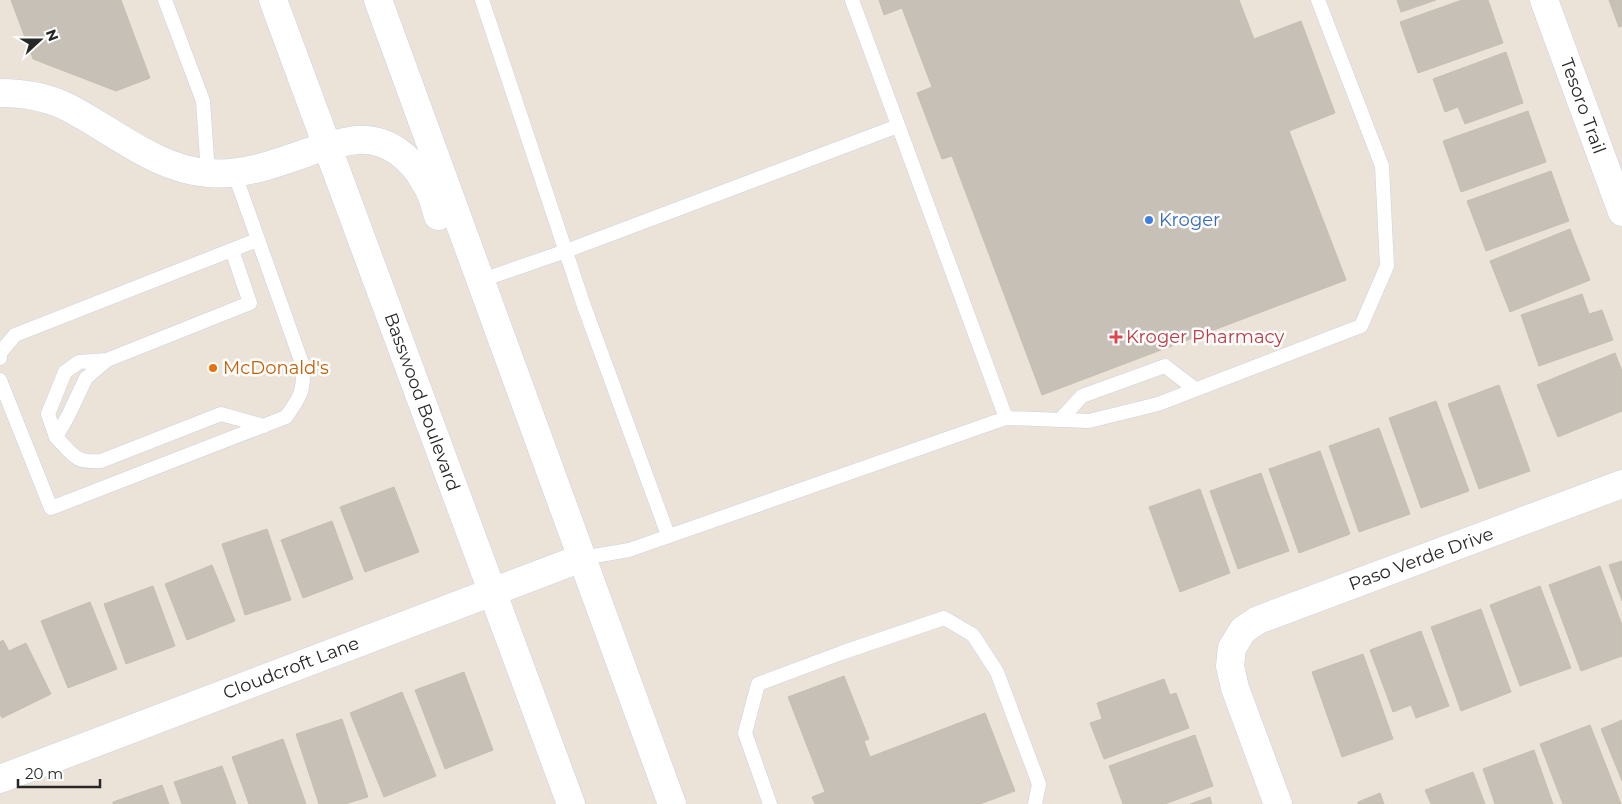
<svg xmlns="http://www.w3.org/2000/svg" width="1622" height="804" viewBox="0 0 1622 804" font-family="Montserrat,sans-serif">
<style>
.building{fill:#c6c0b7;stroke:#c6bfb1}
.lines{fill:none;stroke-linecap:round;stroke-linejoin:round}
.service-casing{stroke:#cdd0e2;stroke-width:15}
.minor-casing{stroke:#cdd0e2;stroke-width:29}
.secondary-casing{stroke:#cdd0e2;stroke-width:29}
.service{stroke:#fff;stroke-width:14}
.minor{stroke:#fff;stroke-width:28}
.secondary{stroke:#fff;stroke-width:28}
.shop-dot{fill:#3f7fe0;stroke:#fff;stroke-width:2}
.health-dot{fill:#e0444e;stroke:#fff;stroke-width:2}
.food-dot{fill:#e8710a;stroke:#fff;stroke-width:2}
.labels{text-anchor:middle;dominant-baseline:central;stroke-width:5;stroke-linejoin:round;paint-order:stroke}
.street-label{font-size:18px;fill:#272727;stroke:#fff}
.shop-label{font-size:18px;fill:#366cbe;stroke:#fff;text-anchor:start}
.health-label{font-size:18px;fill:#be3a42;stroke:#fff;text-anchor:start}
.food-label{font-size:18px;fill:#c56008;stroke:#fff;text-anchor:start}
</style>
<rect width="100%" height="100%" fill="#ebe3d7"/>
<path class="building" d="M11,0H121L150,78L116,91L33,59Z
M879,0H1239L1254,39L1301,21L1335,113L1289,131L1346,280L1042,395L952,156L942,159L917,93L932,87L902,8L884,15Z
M1397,0H1436L1401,12Z
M1462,0H1488L1503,43L1418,73L1400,22Z
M1609,0H1622V26L1619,27Z
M1506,52L1523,103L1465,124L1458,107L1445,112L1433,79Z
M1528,111L1546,162L1461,192L1443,141Z
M1551,171L1569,221L1486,251L1467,201Z
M1570,229L1590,280L1510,312L1490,261Z
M1582,294L1589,314L1602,310L1613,340L1539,366L1521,315Z
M1615,353L1622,371V411L1558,437L1537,385Z
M1499,385L1530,471L1479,489L1448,404Z
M1436,401L1469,491L1421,508L1389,418Z
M1379,428L1410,514L1359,532L1329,446Z
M1320,451L1350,534L1299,553L1269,469Z
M1261,473L1289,551L1238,569L1210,491Z
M394,487L419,552L365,572L340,507Z
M1200,489L1230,573L1180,592L1149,507Z
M332,521L353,579L303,598L281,540Z
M267,529L291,600L245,615L222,544Z
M1622,561V601L1609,565Z
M212,565L235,621L187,640L165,584Z
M1600,566L1622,625V656L1581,671L1549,585Z
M153,586L175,646L126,664L104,604Z
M1540,586L1571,668L1520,686L1490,605Z
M90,602L117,669L68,688L41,621Z
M1481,609L1511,692L1461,711L1431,627Z
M1421,631L1449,706L1416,718L1411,705L1393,712L1370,650Z
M3,640L9,651L26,643L51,694L2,718L0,714V642Z
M1363,654L1393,739L1342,757L1312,672Z
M464,672L493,750L445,769L415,690Z
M844,676L869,739L864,741L870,757L985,713L1015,791L980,804H815L812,797L825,792L788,697Z
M1164,679L1170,695L1176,693L1189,728L1104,759L1090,723L1102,719L1097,703Z
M402,692L436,776L384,797L350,713Z
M342,719L368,797L345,804H319L296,734Z
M1622,720V781L1601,729Z
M1590,725L1621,804H1563L1540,744Z
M1195,735L1213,786L1165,804H1123L1109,766Z
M283,739L306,804H249L232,757Z
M1534,750L1553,804H1495L1483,769Z
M222,766L236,804H182L174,782Z
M1473,772L1485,804H1431L1425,790Z
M162,785L169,804H113V802Z
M1380,793L1384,804H1358V802Z
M1210,797L1212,804H1190Z"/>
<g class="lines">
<g class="service-casing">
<path id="service" d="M165,0L203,101L208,173
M482,0L584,306L668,535
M852,0L1006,418
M232,250L250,303L107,360L86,378L68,416L56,437C73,455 75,463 101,461L221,414L264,426
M482,280L566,251L898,126
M0,358V353L15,335L257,240
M0,380L51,508L286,417C301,396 304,391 303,366L234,172
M1060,420L1082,396L1165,366L1195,389
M56,437L48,414L65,372L79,362L107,360
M582,558L629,550L1006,418L1089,421L1158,404L1361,326L1387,266L1382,166L1318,0
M770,804L745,733L758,684L841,653L944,618L973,635L997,672L1039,784L1035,804"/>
</g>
<g class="minor-casing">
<path id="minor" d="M1544,0L1622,212
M0,93C22,93 47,97 67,107C113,130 155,169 208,173C248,177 289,158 326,146
M0,779L582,558
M1278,804L1235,688L1230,666L1232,648L1243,630L1258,620L1622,484"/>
</g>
<g class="secondary-casing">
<path id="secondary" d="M273,0L571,804
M378,0L672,804
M326,146C336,144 347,141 357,140C388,138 412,158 426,184C432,193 435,206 438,216"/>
</g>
<use href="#service" class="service"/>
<use href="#minor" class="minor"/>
<use href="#secondary" class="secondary"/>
</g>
<circle class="shop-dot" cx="1149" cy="220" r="5"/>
<path class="health-dot" d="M1113.5 329.5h5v5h5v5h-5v5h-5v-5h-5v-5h5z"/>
<circle class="food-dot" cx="213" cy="368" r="5"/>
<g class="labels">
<g class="street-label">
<text transform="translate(1583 106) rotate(70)">Tesoro Trail</text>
<text transform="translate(422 402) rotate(70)">Basswood Boulevard</text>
<text transform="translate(1421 559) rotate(-20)">Paso Verde Drive</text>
<text transform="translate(291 668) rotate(-21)">Cloudcroft Lane</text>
</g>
<g class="shop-label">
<text x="1159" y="220">Kroger</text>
</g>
<g class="health-label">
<text x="1126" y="337">Kroger Pharmacy</text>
</g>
<g class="food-label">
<text x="223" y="368">McDonald's</text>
</g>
</g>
<g transform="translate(40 40) rotate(69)" stroke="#ffffff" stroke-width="4" paint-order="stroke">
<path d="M0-4L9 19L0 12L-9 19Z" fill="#272727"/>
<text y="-8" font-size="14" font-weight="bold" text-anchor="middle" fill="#272727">N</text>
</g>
<path d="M18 779v8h82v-8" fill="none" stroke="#272727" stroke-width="2.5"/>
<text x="25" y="779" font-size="15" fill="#272727" stroke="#ffffff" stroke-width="4" paint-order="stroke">20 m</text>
</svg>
